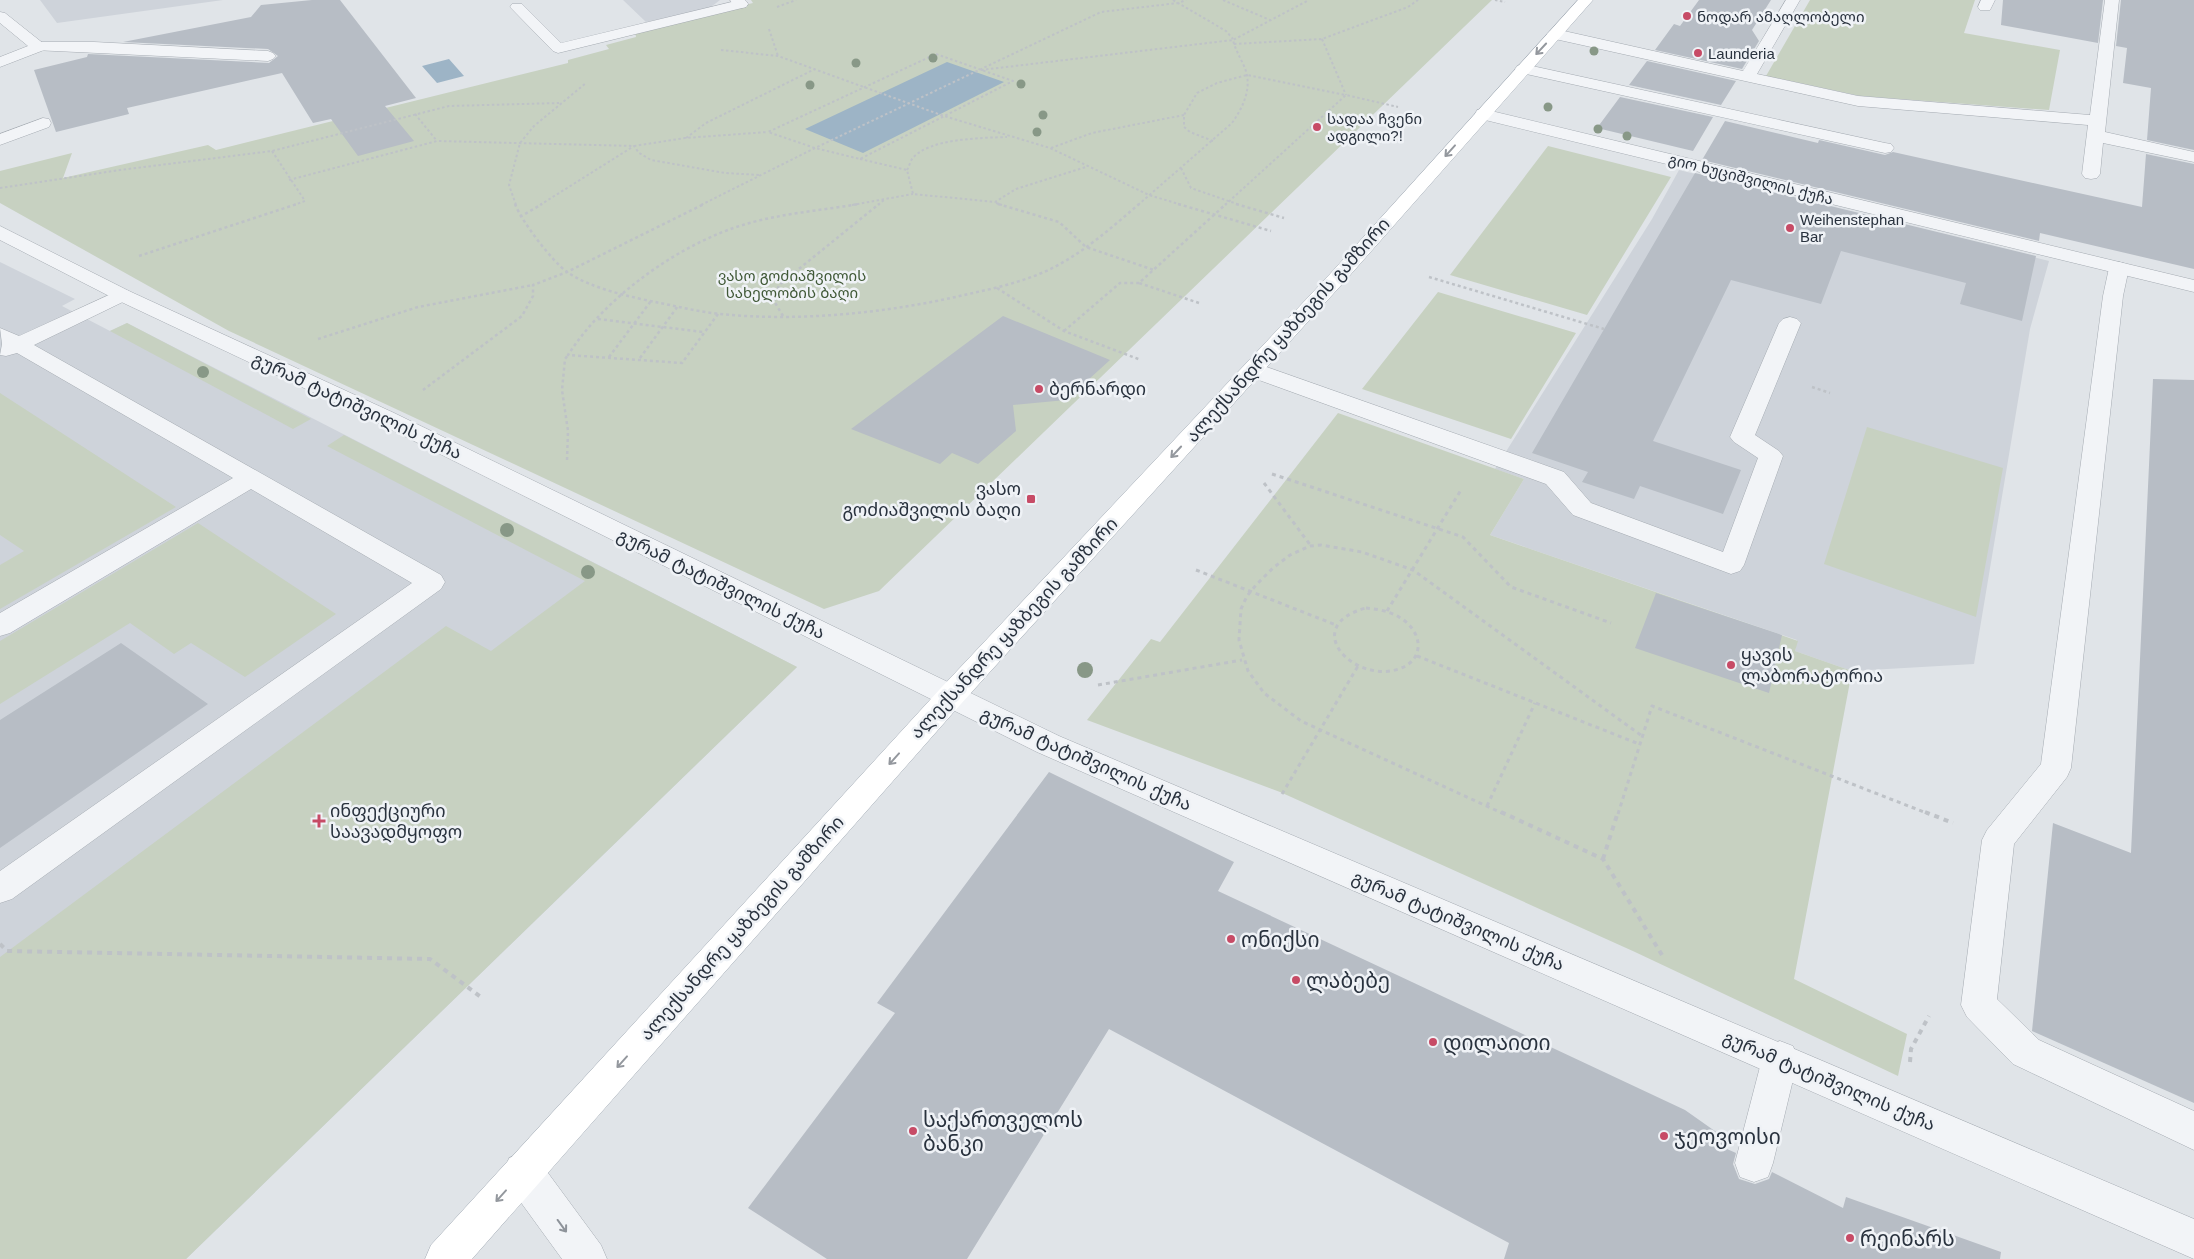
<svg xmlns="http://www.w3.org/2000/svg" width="2194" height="1259" viewBox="0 0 2194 1259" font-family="Arial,'Noto Sans Georgian',sans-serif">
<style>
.built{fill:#ced3da}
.green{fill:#c7d1c1}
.water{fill:#9db4c6}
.building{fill:#b7bdc5}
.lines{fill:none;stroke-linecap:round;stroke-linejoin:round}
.service-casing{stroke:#a5abb2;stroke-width:1}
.minor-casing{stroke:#a5abb2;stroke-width:1}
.primary-casing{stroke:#a0a9b3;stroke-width:1}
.path-far3{stroke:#bec2c7;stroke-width:2;stroke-dasharray:2.5 2.5;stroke-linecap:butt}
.path-far2{stroke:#bec2c7;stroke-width:2.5;stroke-dasharray:3 3;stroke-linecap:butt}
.path-far1{stroke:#bec2c7;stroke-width:3;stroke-dasharray:4 4;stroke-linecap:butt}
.path{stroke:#bec2c7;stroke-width:4;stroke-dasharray:5 5;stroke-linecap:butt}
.service{fill:#f2f4f7;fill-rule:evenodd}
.minor{fill:#f2f4f7;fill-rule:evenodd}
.primary{fill:#fff;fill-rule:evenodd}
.tree{fill:#889887}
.oneway{stroke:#94989e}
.oneway2{stroke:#8e939a}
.poi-dot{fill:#c74b66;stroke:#eff2f6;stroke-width:2}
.labels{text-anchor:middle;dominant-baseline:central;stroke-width:5;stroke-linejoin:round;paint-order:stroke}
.far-poi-label{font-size:15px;fill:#29323e;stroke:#eff2f6;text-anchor:start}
.far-street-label{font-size:15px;fill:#29323e;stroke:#eff2f6}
.far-park-label{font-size:15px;fill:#405937;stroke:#eff2f6}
.street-label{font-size:18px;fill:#29323e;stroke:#eff2f6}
.poi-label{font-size:18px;fill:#29323e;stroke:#eff2f6;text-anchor:start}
.near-poi-label{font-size:21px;fill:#29323e;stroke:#eff2f6;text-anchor:start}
</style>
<rect width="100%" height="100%" fill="#e0e4e8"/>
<path class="built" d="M40,0H223L57,23Z
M623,0H720L707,10L646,22Z
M1679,170L2049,261L2030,329L1974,664L1852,671L1795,651L1797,640L1490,535L1524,479L1495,469L1652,219Z
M0,262L75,299L62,306L110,331L127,323L797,667L186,1259H0Z"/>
<path class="green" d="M751,0H1492L879,591L824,609L229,331L0,203V171L72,153L63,178L208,145L216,150L568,63V60L609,49L606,45L636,37L635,31L753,3Z
M1810,0H1975L1964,33L2060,50L2049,110L1860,96L1766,76Z
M1548,146L1671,177L1587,315L1450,275Z
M1438,292L1576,333L1511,439L1362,389Z
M127,323L311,419L293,429L110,331Z
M0,393L176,507L0,609V565L24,551L0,535Z
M1338,413L1524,479L1490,535L1798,641L1795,651L1852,671L1794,979L1907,1034L1898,1076L1635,952L1280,792L1087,720L1151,639L1160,642Z
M1867,427L2003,468L1976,617L1824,564Z
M344,435L797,667L186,1259H0V957L446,626L491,651L585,581L327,446Z
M198,523L336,614L245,677L191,643L174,654L130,623L0,704V641Z"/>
<path class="water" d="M449,59L464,76L437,83L422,66Z
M947,62L1004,82L863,153L805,129Z"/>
<path class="building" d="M312,0H340L416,98L385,106L414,141L358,156L331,119L313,123L282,73L127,108L129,114L56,132L34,70L87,57L88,54L269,63L278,56L268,49L123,42L251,17L261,5Z
M1699,0H1771L1752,30L1759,41L1742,69L1655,50L1674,24L1680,26Z
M2003,0H2103L2098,43L2001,25Z
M2121,0H2194V150L2147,140L2151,88L2123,83L2127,48L2116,46Z
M1647,61L1736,81L1721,105L1629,85Z
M1620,97L1713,117L1693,151L1597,128Z
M1725,121L1818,143L1819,140L1885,155L1893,152L2142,207L2146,154L2194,164V269L2040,233L2039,241L1702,160Z
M1695,173L2036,256L2022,321L1960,304L1966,283L1841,251L1821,304L1731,280L1653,441L1741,470L1723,514L1640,486L1634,499L1582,482L1588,472L1532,453Z
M1003,316L1110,360L1066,400L1013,405L1016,431L978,464L952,453L940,464L851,429Z
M2153,379L2194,380V1103L2032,1031L2053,823L2131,853Z
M1656,593L1782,635L1769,693L1635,648Z
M121,643L208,704L0,848V720Z
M1049,772L1234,862L1218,891L1685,1110L1729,1141L1727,1149L1736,1153L1733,1164L1739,1179L1755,1184L1769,1179L1772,1172L1843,1208L1846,1197L2001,1252L2000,1259H1504L1509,1243L1109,1029L967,1259H827L748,1208L895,1013L877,1003Z"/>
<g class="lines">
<g class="service-casing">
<path id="service" d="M740,0L746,1L748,4L746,7L558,53L553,51L510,7L512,4H522L561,43Z
M1786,0H1800L1757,74L1858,96L2090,115L2105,0H2119L2105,132L2194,152V162L2103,143L2100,174L2097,178L2091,179L2085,178L2082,174L2088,125L1858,106L1555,39L1550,37L1547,34L1550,31L1555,29L1743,71Z
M1981,0H1995L1990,10H1980L1978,7Z
M39,42H94L268,51L273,53L276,56L273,59L268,61L34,50L31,47L34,44Z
M1523,64L1885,143L1891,144L1894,148L1891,152L1885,153L1517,72L1515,69L1517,66Z
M43,118L49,119L51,123L49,127L0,145V134Z
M2119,262L2126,264L2129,268L2123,296L2071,768L2067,777L2014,844L1997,999L2039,1040L2194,1111V1150L2013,1064L1967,1017L1961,1005L1982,840L1987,830L2041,764L2103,296L2109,268L2112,264Z
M122,289L129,291L132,295L129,299L34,345L441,575L445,582L441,589L12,899L0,903V871L412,583L251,489L10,633L0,636V613L233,478L17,353L6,356L0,355L2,344L0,328L19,336Z
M1790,317L1797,319L1801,323L1755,435L1779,451L1783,456L1744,565L1740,571L1731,574L1573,515L1546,484L1245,375L1242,370L1245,365L1253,363L1261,365L1564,472L1591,503L1723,552L1758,458L1734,442L1730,437L1779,323L1783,319Z
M1780,1041L1793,1046L1798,1059L1773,1163L1768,1177L1754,1182L1740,1177L1735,1163L1762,1059L1767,1046Z
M523,1153L537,1158L601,1245L607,1259H562L509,1186L504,1172L509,1158Z"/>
</g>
<g class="minor-casing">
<path id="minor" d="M730,0H745L748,4L746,7C738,9 734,7 730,0Z
M0,12L5,13L44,44L47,47L44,50L0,67V57L28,46L0,23Z
M1483,109L2194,280V292L1477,118L1475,114L1477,110Z
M0,226L129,291L392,412L1059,736L2194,1219V1259L1037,752L376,422L115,299L0,240Z"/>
</g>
<g class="primary-casing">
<path id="primary" d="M1578,0H1593L1344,282L960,705L472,1259H425L431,1245L940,689L1330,274Z"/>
</g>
<path class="path-far3" d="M1173,0L1226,31L1233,39
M1223,0L1270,20
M1495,0L1505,2
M777,7L796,0
M769,29L778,56
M1322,39L1346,95
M1234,44L1322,39L1408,7L1418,0
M721,50L778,56L944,116L1050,148L1149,195L1182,205
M936,54L1013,81L860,159L815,148L768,132Z
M981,70L1233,40
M415,114L437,141
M686,138L706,123L815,69
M1213,141L1190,132L1184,127V115L1197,93L1217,83L1247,75L1345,95
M1051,148L1092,133L1184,115
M272,151L305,201L294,205
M860,159L907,170L913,194L995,202L1016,189L1086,167
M1181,168L1191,188L1240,205
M907,170C909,167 910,162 912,159C928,138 983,138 1007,137
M289,180L437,141L634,146L685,138L768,132
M0,188L120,170L272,151L449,106L559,103
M996,203L1002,205
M516,205L509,185L520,143L534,126L586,83
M540,205L634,146L639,153L651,160L725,173L760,175
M701,205L815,148L1101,12L1178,3L1186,0
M852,205L913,194
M878,205L885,199
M1138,205L1232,123C1244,106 1253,86 1244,66C1240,57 1235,49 1233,40L1309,0
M1225,205L1346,95L1398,107"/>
<path class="path-far2" d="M515,204C522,222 552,261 567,272C592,289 631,297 660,303C680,307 700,312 720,314C798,322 888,313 964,295C991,289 1019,283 1044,272C1080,256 1110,229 1139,204
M998,204L1059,222L1086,247L1154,270
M1178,204L1271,231
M1236,204L1284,218
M520,217L542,204
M139,256L297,204
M1429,277L1604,329
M997,288L1064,331L1141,360
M1199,303L1139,283L1226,204
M718,314L682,363L568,355C605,297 680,243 746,224C779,214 823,210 859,204
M783,316L774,301L779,285L879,204
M598,319L703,332
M1064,331L1120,283H1139
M318,339L418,307L533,285
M609,357L651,301
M640,358L678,306
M1812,387L1830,393
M423,390L522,316L533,296V285L567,272L704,204
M567,460L568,431L562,390L565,359L568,355"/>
<path class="path-far1" d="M1272,474L1463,537L1511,587L1611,623
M1264,483L1311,546
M1196,570L1336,625
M1366,608C1377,609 1389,611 1399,617C1422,630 1427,659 1399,669C1353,684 1299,626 1366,608Z
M1387,611L1461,490
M1417,656L1639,744
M1098,685L1242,660
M1282,794L1358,666
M1487,806L1535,703
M1504,814L1301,721L1264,693L1248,671L1239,640L1241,609L1247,596L1256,585L1273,568L1290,555L1310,546L1321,545L1362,552L1413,570L1642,736
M1618,814L1652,706L1929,814"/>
<path class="path" d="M1501,812L1603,859L1662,955
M1925,812L1953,823
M1603,859L1618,812
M0,944L7,951L430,959L482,998
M1910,1062L1911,1049L1929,1016"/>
<use href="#service" class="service"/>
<use href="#minor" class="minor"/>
<use href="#primary" class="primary"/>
</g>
<g class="tree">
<circle cx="1594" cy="51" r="4.5"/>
<circle cx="933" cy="58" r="4.5"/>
<circle cx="856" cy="63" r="4.5"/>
<circle cx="1021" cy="84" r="4.5"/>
<circle cx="810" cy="85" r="4.5"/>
<circle cx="1548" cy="107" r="4.5"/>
<circle cx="1043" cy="115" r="4.5"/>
<circle cx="1598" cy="129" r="4.5"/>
<circle cx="1037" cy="132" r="4.5"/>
<circle cx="1627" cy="136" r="4.5"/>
<circle cx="203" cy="372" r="6"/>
<circle cx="507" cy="530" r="7"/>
<circle cx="588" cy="572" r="7"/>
<circle cx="1085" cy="670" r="8"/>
</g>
<defs><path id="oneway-shaft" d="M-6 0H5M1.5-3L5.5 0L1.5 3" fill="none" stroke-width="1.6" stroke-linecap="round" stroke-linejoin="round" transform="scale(1.25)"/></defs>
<g class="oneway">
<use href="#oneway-shaft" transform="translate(1541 49) rotate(133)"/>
<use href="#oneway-shaft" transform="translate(1450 151) rotate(132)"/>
<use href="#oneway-shaft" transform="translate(1176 452) rotate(133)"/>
<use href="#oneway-shaft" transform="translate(894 759) rotate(132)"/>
<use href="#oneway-shaft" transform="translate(622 1062) rotate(132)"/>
<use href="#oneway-shaft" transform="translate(501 1196) rotate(132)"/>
</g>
<use class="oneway2" href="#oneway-shaft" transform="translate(562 1226) rotate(54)"/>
<g class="poi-dot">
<circle cx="1687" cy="16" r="5"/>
<circle cx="1698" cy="53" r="5"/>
<circle cx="1317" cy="127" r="5"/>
<circle cx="1790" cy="228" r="5"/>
<circle cx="1039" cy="389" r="5"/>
<rect x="1026" y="494" width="10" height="10" rx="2.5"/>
<circle cx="1731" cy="665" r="5"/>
<path d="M316.5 813.5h5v5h5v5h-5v5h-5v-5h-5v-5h5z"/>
<circle cx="1231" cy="939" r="5"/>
<circle cx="1296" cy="980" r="5"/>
<circle cx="1433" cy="1042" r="5"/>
<circle cx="913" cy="1131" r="5"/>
<circle cx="1664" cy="1136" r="5"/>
<circle cx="1850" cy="1238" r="5"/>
</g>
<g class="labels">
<g class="far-poi-label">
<text x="1697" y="16">ნოდარ ამაღლობელი</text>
<text x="1708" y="53">Launderia</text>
<text x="1327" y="118">სადაა ჩვენი<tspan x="1327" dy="17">ადგილი?!</tspan></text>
<text x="1800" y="219">Weihenstephan<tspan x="1800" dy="17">Bar</tspan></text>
</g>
<g class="far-street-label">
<text transform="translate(1751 179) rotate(14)">გიო ხუციშვილის ქუჩა</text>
</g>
<g class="far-park-label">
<text x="792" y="275">ვასო გოძიაშვილის<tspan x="792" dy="17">სახელობის ბაღი</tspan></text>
</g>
<g class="street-label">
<text transform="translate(1288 330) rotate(-48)">ალექსანდრე ყაზბეგის გამზირი</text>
<text transform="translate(357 406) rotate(25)">გურამ ტატიშვილის ქუჩა</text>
<text transform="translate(721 584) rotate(26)">გურამ ტატიშვილის ქუჩა</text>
<text transform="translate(1014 628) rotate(-47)">ალექსანდრე ყაზბეგის გამზირი</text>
<text transform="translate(1086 759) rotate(24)">გურამ ტატიშვილის ქუჩა</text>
<text transform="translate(1458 921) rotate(23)">გურამ ტატიშვილის ქუჩა</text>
<text transform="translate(742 928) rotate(-48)">ალექსანდრე ყაზბეგის გამზირი</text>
<text transform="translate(1829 1081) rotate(23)">გურამ ტატიშვილის ქუჩა</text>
</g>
<g class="poi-label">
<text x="1049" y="389">ბერნარდი</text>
<text x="1021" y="489" text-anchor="end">ვასო<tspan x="1021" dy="21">გოძიაშვილის ბაღი</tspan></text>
<text x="1741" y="655">ყავის<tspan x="1741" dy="21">ლაბორატორია</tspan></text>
<text x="330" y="811">ინფექციური<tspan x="330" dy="21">საავადმყოფო</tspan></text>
</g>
<g class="near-poi-label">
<text x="1241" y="939">ონიქსი</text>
<text x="1306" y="980">ლაბებე</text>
<text x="1443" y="1042">დილაითი</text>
<text x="923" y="1119">საქართველოს<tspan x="923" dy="24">ბანკი</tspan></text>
<text x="1674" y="1136">ჯეოვოისი</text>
<text x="1860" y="1238">რეინარს</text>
</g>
</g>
</svg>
